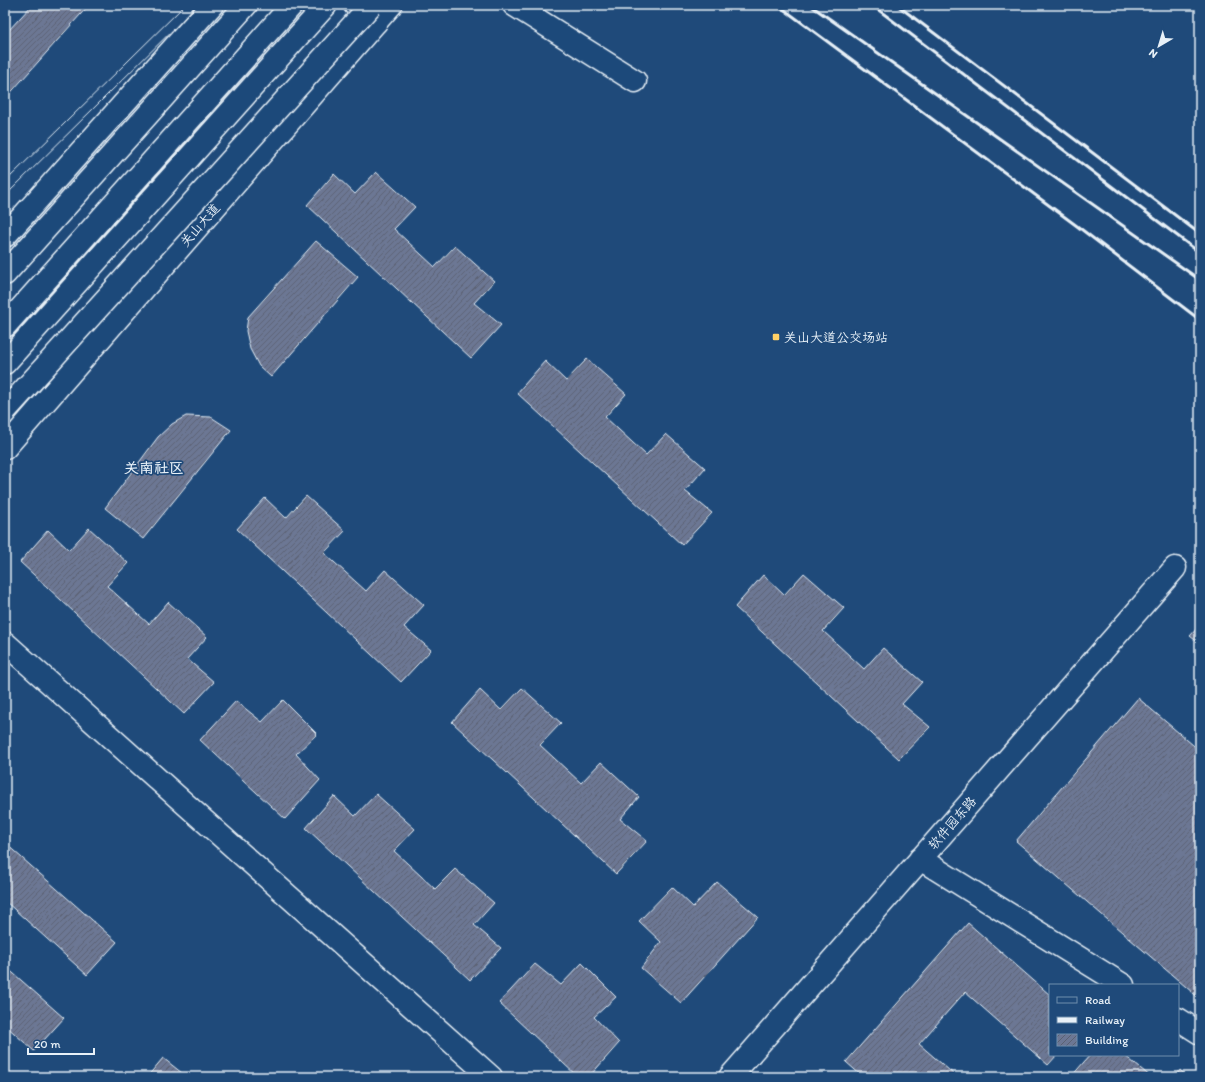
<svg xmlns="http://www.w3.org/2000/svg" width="1205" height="1082" viewBox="0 0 1205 1082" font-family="Itim,'LXGW WenKai TC',sans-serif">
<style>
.building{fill:url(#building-hatch);stroke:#e8f1f8}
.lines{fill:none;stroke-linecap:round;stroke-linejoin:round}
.street-casing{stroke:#e8f1f8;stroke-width:25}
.secondary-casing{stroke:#e8f1f8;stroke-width:25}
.primary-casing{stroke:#e8f1f8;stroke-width:25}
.street{stroke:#1f4a7a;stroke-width:22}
.secondary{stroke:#1f4a7a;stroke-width:22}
.primary{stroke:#1f4a7a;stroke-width:22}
.tram{stroke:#e8f1f8;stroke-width:1}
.rail{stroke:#e8f1f8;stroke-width:3}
.primary-bridge-casing{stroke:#e8f1f8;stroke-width:25;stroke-linecap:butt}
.primary-bridge{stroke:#1f4a7a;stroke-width:22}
.poi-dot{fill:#ffd166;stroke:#1f4a7a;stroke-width:1.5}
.labels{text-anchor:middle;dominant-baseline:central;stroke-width:3.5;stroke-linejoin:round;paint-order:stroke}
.street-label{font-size:13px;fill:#e8f1f8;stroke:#1f4a7a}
.poi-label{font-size:13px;fill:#e8f1f8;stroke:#1f4a7a;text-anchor:start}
.quarter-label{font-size:15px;font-weight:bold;fill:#e8f1f8;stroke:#1f4a7a}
</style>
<defs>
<pattern id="building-hatch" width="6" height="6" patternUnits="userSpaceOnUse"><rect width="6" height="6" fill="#6c7794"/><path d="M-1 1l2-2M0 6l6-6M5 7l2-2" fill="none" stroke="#5b6273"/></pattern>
</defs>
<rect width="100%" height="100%" fill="#1f4a7a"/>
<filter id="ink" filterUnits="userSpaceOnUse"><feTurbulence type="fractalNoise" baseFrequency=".025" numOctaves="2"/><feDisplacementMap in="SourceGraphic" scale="8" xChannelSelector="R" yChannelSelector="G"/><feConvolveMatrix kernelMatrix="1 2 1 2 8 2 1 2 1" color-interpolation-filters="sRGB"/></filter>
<g filter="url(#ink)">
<path class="building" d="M32,5H89L5,99V28L8,31Z
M376,172L415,207L394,229L435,267L455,246L494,281L474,303L501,325L471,358L307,205L334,174L355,194Z
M316,241L358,277L271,377L259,366L250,349L246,331L248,317Z
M587,359L626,394L605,417L646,455L666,434L705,468L685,491L712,513L682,545L517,393L545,361L566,381Z
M186,416L211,417L231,430L143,539L105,508L158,437L172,424Z
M306,496L345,531L324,553L366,591L385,570L424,605L404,627L431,650L401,682L237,529L265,498L286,518Z
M89,528L128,563L107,586L149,624L168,602L207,637L187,659L214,682L184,714L20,562L48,530L69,550Z
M804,573L844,608L823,631L864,669L883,648L922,682L902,704L930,727L899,759L735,607L763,575L784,595Z
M1200,625V644L1190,636Z
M522,688L561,723L540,745L581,783L601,762L639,797L620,819L647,841L616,874L452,722L480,690L501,710Z
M1138,698L1200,751V999L1016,841Z
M283,700L317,734L296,754L320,780L285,819L200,740L236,701L262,722Z
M376,794L415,829L394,851L435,889L455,869L494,903L474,925L501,948L470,980L306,828L334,796L355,816Z
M5,843L117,942L87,975L5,901Z
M717,882L758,917L681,1003L641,968L661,942L639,921L672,887L693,907Z
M968,923L1050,995V1055H1057L1048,1065L965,992L919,1044L957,1077H863L846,1062Z
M582,963L616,997L594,1017L619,1043L589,1077H578L499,1003L535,964L561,985Z
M5,966L64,1018L34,1051L5,1025Z
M1090,1055H1124L1151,1077H1071Z
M163,1058L187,1077H147Z
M1180,1070L1188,1077H1175Z"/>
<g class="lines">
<g class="street-casing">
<path id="street" d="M514,5L635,81
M376,22L391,5
M5,643L491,1077
M920,859L1123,985
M1178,1019L1200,1033
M730,1077L1175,568"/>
</g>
<g class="secondary-casing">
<path id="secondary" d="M5,236L212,5
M5,448L376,22L355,5"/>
</g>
<g class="primary-casing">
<path id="primary" d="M5,274L246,5
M5,326L292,5
M5,363L326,5"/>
</g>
<use href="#street" class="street"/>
<use href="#secondary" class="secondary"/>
<use href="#primary" class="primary"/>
<path class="tram" d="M5,182L185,5
M5,196L198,5"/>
<path class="rail" d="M778,5L1077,226L1200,320
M810,5L1200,280
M872,5L1200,253
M897,5L1200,234"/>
<g class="primary-bridge-casing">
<path id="primary-bridge" d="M5,411L371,5"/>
</g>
<use href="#primary-bridge" class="primary-bridge"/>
</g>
</g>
<rect class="poi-dot" x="772" y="333" width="8" height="8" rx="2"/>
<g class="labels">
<g class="street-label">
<text transform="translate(200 225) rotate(-49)">关山大道</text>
<text transform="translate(952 823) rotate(-49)">软件园东路</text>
</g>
<g class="poi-label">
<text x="784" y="337">关山大道公交场站</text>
</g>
<g class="quarter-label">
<text x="154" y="468">关南社区</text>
</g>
</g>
<rect width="1205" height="1082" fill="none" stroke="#1f4a7a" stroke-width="20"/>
<rect x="10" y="10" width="1185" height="1062" fill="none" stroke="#e8f1f8" stroke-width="1.5" filter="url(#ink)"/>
<rect x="1049" y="984" width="130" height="72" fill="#1f4a7a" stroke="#6f8dac"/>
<rect x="1057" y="997" width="20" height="6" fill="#1f4a7a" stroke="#6f8dac"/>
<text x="1085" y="1004" font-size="12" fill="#e8f1f8">Road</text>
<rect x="1057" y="1017" width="20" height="6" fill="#e8f1f8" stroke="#6f8dac"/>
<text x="1085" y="1024" font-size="12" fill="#e8f1f8">Railway</text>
<rect x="1057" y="1034" width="20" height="12" fill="url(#building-hatch)" stroke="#6f8dac"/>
<text x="1085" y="1044" font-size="12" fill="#e8f1f8">Building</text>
<g transform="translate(1159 46) rotate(218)" stroke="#1f4a7a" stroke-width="3" paint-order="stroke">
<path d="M0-3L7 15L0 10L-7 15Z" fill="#e8f1f8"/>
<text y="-6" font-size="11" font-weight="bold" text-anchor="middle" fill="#e8f1f8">N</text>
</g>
<path d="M28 1048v6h66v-6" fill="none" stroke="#e8f1f8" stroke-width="2"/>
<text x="34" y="1048" font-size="12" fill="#e8f1f8" stroke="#1f4a7a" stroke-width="3" paint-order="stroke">20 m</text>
</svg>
